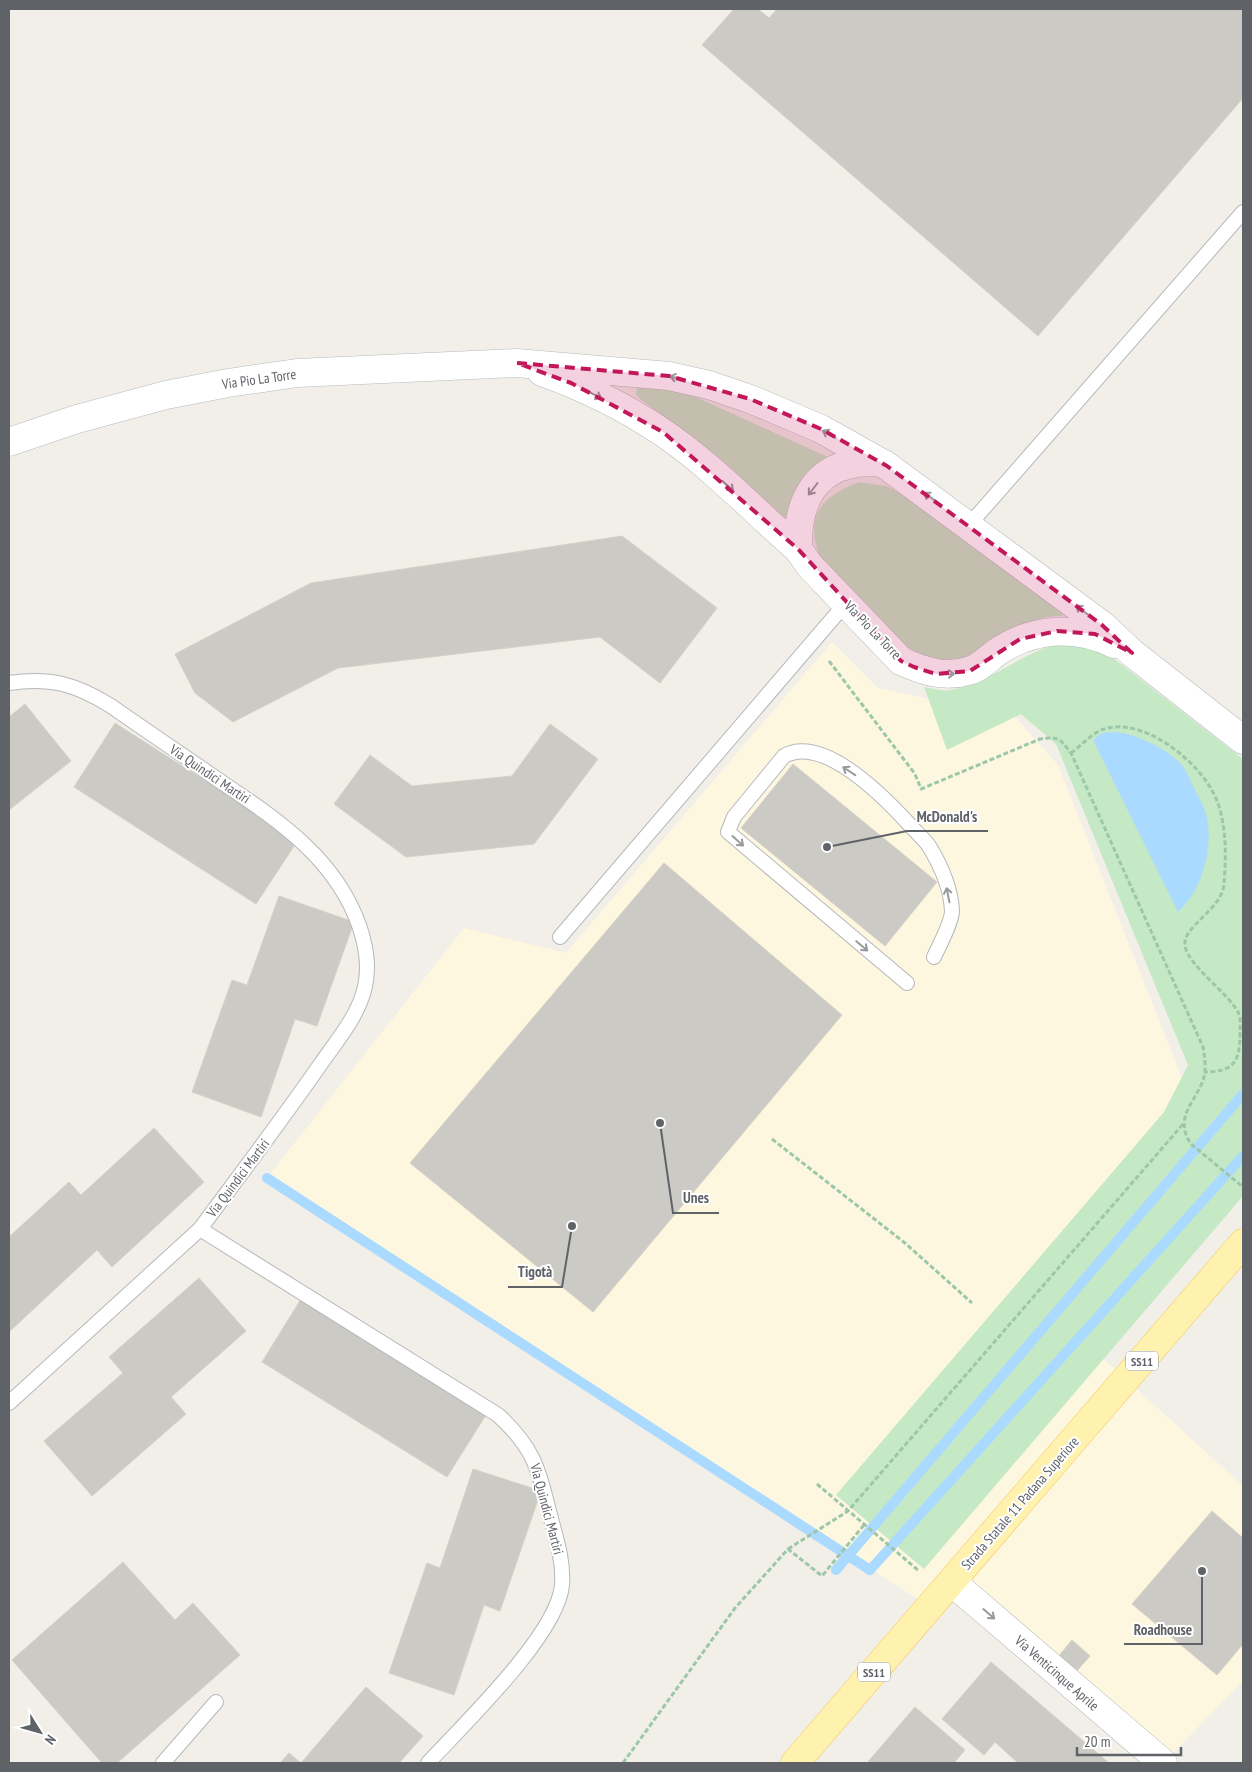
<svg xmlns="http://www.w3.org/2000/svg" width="1252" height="1772" viewBox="0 0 1252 1772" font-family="'PT Sans Narrow',sans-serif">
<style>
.commercial{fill:#fef7e0}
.green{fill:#c5e8c5}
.water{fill:#aadaff}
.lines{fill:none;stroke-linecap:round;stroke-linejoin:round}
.stream{stroke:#aadaff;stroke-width:10}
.building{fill:#cccac5;stroke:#d6d1c6}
.lane-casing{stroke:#b5b8bc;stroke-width:16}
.street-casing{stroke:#b5b8bc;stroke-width:29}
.secondary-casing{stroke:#b6babf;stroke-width:29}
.primary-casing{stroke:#f2c960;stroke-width:29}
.path{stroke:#9cc7a9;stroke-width:3;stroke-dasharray:5 2.5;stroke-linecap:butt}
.lane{stroke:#fff;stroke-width:14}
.street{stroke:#fff;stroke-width:28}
.secondary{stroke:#fff;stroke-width:28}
.primary{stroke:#fff2af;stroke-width:28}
.oneway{stroke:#979a9d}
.marked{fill:#c2185b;fill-opacity:0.2;stroke:#c2185b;stroke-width:4;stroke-dasharray:10 6;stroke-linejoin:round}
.labels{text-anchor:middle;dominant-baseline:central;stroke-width:4;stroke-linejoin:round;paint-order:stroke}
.shield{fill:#fff;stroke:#8f9295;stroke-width:1}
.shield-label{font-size:12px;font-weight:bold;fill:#5f6368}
.street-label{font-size:14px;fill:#5f6368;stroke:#fff}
.leader{fill:none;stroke:#5f6368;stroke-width:2}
.callout-dot{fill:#5f6368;stroke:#fff;stroke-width:2}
.callout-label{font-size:15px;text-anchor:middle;font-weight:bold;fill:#5f6368;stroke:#fff;stroke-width:4;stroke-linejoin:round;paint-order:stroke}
</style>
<rect width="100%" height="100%" fill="#f1efe8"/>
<path class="commercial" d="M832,642L878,688L1016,718L1058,765L1189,1096L1028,1290L1243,1486V1681L1172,1754L952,1582L930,1607L267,1178L464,928L566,953Z"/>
<path class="green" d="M647,383L694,396L830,458L784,520L714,454L639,398L636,394L637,386Z
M859,482L886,486L920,503L1063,612L1062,616C1023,615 1001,644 968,659C949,667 922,656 905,646L822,563C804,519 817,498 859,482Z
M1057,644L1100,648L1243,759V1196L924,1569L836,1495L1164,1112L1188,1065L1056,744L1021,714L947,750L924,687C932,688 943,692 951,690C989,683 1020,654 1057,644Z"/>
<path class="water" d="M1116,732C1138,735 1164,747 1180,763C1186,769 1190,779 1193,786C1198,796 1205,807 1207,818C1213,851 1202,890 1178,912L1093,740L1102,733Z"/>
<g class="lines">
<path class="stream" d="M267,1178L870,1570L1243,1156
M836,1570L1243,1094"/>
</g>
<path class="building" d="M734,9H758L769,18L777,9H1243V98L1038,336L702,45Z
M622,536L717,608L660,683L600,637L338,668L233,722L195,693L175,654L311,583Z
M25,704L71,761L9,810V717Z
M115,723L298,840L256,904L74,787Z
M550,724L598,759L534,844L406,857L334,804L370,755L412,786L512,776Z
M793,764L937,882L885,946L741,828Z
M664,863L842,1015L593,1312L410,1163Z
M279,896L354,922L317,1026L295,1019L261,1117L192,1092L232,980L247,985Z
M154,1128L204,1182L112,1267L97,1250L9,1332V1237L69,1182L81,1195Z
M199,1278L246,1331L171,1397L186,1414L92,1496L44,1441L123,1373L109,1357Z
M301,1299L486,1415L447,1477L262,1362Z
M473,1469L541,1491L500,1611L484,1605L454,1695L389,1673L427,1563L440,1568Z
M1212,1511L1243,1538V1644L1217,1675L1132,1604Z
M123,1562L175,1620L193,1603L240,1655L117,1763H102L12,1660Z
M1072,1640L1090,1656L1076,1672L1058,1657Z
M991,1662L1109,1763H1018L995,1742L984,1755L942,1719Z
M366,1687L423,1736L399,1763H280L289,1753L301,1763Z
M915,1707L965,1750L954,1763H867Z"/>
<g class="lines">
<g class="lane-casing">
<path id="lane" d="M969,525L1243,212
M9,683C50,677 76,684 111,706C145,730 180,753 214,777C273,817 336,856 360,928C367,950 370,971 363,994C355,1020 335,1043 320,1065C281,1121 240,1175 200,1229L498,1415C533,1447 538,1467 549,1511C555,1535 564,1560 562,1585C558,1634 463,1725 428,1763
M560,937L846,603
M907,983L728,832L734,817L784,756C823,734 884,797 908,823C915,831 923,838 929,846C940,864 951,888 952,911C952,922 939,946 934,957
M9,1403L200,1229
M163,1763L216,1702"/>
</g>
<g class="street-casing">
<path id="street" d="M952,1582L1163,1763"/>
</g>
<g class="secondary-casing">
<path id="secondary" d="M542,372C584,387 625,407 662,432C710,464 754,511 798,549L810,566L901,661C923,671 944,678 968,671C981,668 989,657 1000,650C1035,628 1077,625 1114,644
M9,442L77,419L166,395L228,383L297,373L517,363L669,376L709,385L750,399L821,429L887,466L1102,625L1132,653L1243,740
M798,549C797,508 811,469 857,463C867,462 875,461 884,464"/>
</g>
<g class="primary-casing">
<path id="primary" d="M795,1763L1243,1243"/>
</g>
<path class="path" d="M829,661L915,774L921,789L1040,739C1059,736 1060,739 1071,753L1203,1047C1205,1059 1207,1072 1202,1083C1193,1104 1174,1119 1191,1144L1243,1187
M1071,753C1081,746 1093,732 1104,729C1145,716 1204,765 1217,801C1227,827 1226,857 1224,884C1222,910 1182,926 1185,946C1189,967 1230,994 1239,1014C1241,1018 1240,1027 1240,1032C1240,1061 1235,1072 1204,1072
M772,1139L905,1243L972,1303
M817,1484L919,1571
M788,1549L848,1511L1184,1123
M623,1763L735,1608L788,1549L822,1576L864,1525"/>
<use href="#lane" class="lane"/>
<use href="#street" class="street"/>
<use href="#secondary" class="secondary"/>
<use href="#primary" class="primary"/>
</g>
<defs><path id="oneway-shaft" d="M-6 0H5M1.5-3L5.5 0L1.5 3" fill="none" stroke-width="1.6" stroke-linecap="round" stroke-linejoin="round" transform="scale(1.25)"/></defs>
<g class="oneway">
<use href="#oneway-shaft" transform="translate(677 378) rotate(-167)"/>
<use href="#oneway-shaft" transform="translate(595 395) rotate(27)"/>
<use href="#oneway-shaft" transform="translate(829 434) rotate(-151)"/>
<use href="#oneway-shaft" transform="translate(728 486) rotate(42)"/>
<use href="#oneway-shaft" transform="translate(813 489) rotate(127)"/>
<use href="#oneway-shaft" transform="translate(930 497) rotate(-144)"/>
<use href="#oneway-shaft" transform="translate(1082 610) rotate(-143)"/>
<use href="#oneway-shaft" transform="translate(947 674) rotate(-1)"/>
<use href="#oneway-shaft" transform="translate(849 771) rotate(-146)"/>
<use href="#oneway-shaft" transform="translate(738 841) rotate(42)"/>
<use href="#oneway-shaft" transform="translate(948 895) rotate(-101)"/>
<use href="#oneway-shaft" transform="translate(862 946) rotate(40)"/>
<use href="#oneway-shaft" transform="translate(989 1614) rotate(41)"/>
</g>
<path class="marked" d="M517,363L669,376L750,399L821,429L887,466L1102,625L1132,653L1095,634L1057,631L1020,639L970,671L936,674L914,667L901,661L798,549L663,432L571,383Z"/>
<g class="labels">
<g class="shield">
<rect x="1126" y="1351.5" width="32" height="19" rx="4"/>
<rect x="858" y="1662.5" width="32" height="19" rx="4"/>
</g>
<g class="shield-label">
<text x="1142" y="1361">SS11</text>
<text x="874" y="1672">SS11</text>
</g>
<g class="street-label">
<text transform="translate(259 379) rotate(-8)">Via Pio La Torre</text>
<text transform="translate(873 630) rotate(46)">Via Pio La Torre</text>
<text transform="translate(210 774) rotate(34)">Via Quindici Martiri</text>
<text transform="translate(238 1178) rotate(-53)">Via Quindici Martiri</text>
<text transform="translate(1020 1503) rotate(-49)">Strada Statale 11 Padana Superiore</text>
<text transform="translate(547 1509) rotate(75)">Via Quindici Martiri</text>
<text transform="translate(1057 1673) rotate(41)">Via Venticinque Aprile</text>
</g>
</g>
<path class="leader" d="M827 847L907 831H988M660 1123L673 1213H719M572 1226L562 1287H508M1202 1571L1202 1644H1124"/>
<g class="callout-dot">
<circle cx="827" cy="847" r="5"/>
<circle cx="660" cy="1123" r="5"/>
<circle cx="572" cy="1226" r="5"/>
<circle cx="1202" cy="1571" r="5"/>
</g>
<g class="callout-label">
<text x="947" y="822">McDonald's</text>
<text x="696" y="1203">Unes</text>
<text x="535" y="1277">Tigotà</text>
<text x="1163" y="1635">Roadhouse</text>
</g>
<rect width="1252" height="1772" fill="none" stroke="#5f6368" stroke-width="20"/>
<g transform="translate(40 1732) rotate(127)" stroke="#ffffff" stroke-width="4" paint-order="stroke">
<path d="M0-4L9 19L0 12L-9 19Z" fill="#5f6368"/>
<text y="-8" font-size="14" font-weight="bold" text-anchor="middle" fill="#5f6368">N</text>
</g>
<path d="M1077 1747v8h104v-8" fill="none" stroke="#5f6368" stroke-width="2.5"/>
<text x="1084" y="1747" font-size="15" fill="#5f6368" stroke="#ffffff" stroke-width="4" paint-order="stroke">20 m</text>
</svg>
